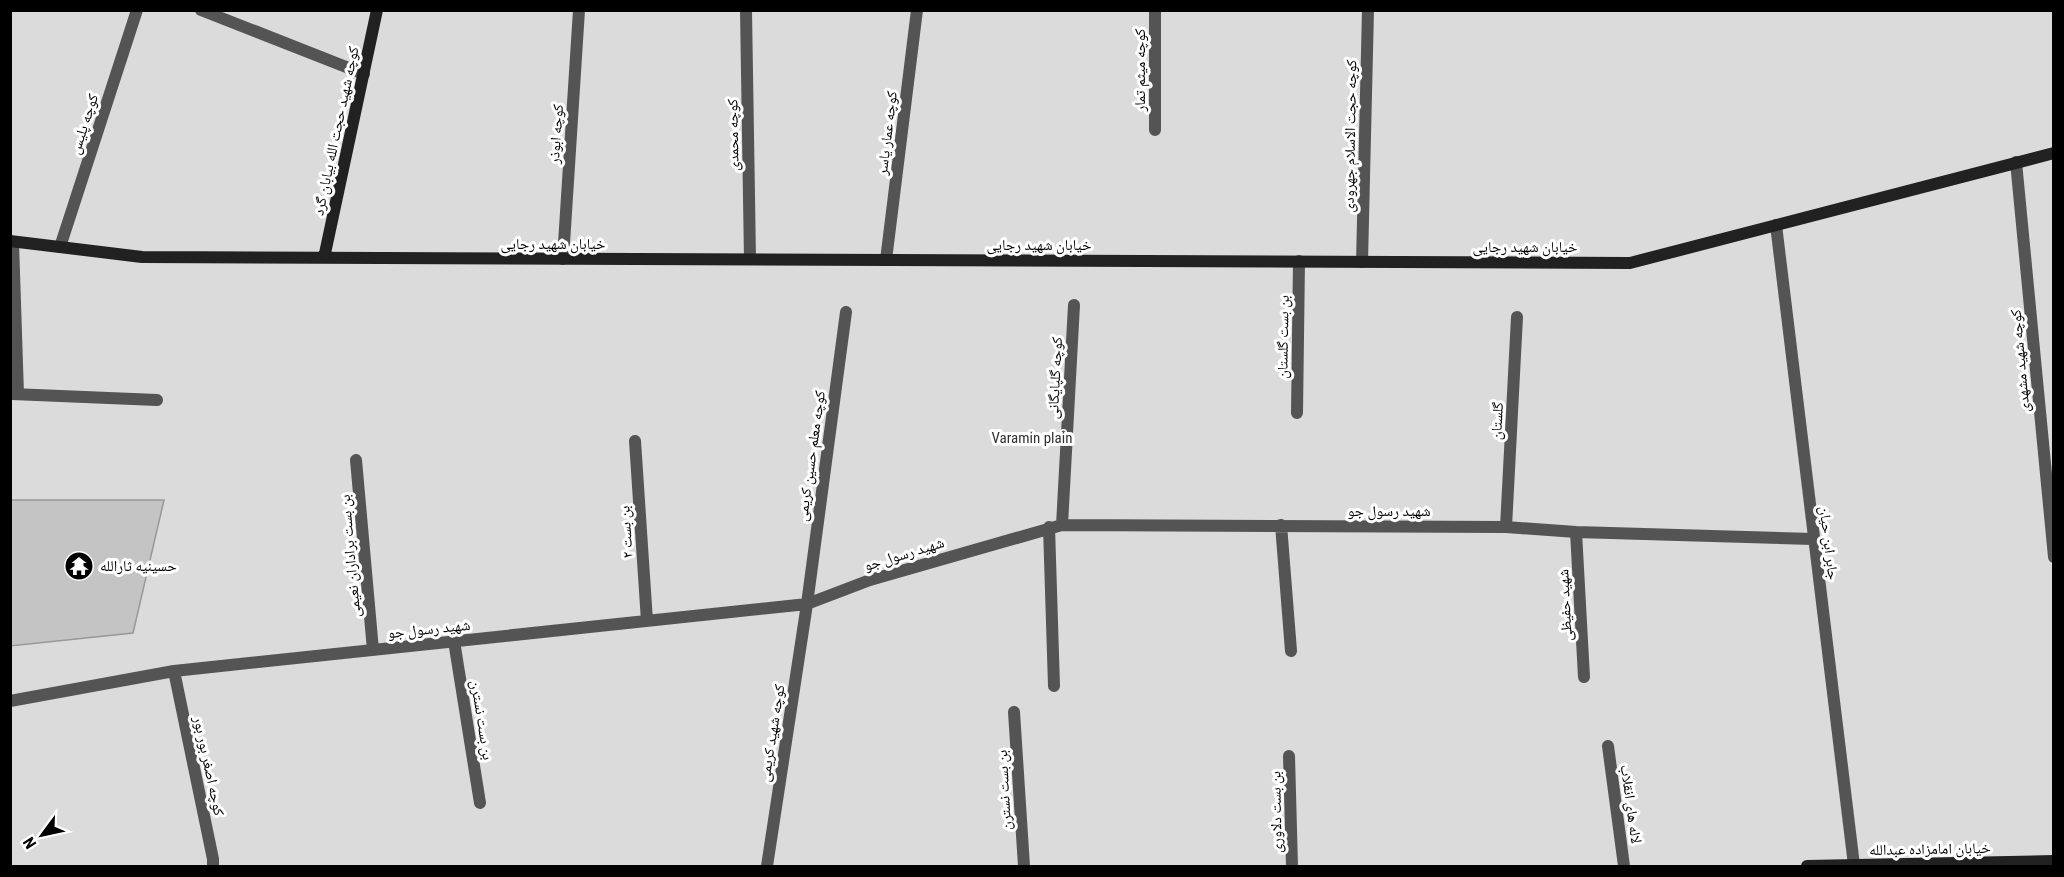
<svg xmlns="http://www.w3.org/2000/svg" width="2064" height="877" viewBox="0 0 2064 877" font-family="'Roboto Condensed','Noto Naskh Arabic',sans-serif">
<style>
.green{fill:#dbdbdb}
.building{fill:#c4c4c4;stroke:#989898;stroke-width:1.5}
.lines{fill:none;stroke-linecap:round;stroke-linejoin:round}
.street{stroke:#545454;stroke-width:12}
.secondary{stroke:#212121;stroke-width:12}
.labels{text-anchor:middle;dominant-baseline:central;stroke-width:6;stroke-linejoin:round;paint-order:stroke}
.street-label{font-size:15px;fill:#000;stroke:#fff}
.park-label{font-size:15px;fill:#323232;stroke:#fff}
.poi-label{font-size:15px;fill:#000;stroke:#fff;text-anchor:start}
</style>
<rect width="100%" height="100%" fill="#fff"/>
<path class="green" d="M10,11H2053V866H11Z"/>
<path class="building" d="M10,500H164L133,633L10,646Z"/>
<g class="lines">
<path class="street" d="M201,10L364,74
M746,10L750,259
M1155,130V10
M2016,162L2054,557
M1776,225L1854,865
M13,242L18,394
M60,247L137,10
M563,259L579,10
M886,260L917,10
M1362,262L1368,10
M12,394L157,400
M1297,413L1299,261
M635,441L647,621
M356,460L373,650
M1062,525L1074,305
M1281,525L1291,651
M1049,527L1054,686
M1506,527L1517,317
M1576,532L1584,677
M454,641L480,803
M174,671L213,859V866
M10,701L174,671L807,604L870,580L1062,525L1506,527L1576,532L1813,539
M1014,712L1024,866
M1608,746L1624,866
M1289,756L1292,866
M767,866L807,604L846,312"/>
<path class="secondary" d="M10,241L142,257L1630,263L2054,153
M324,258L377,10
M1807,866L2054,861"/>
</g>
<defs>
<g id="temple-disc" transform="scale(1.5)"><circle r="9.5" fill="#000" stroke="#fff"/><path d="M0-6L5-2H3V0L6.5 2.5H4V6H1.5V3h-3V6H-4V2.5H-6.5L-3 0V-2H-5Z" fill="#fff"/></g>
</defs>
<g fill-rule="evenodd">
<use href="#temple-disc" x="79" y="566"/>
</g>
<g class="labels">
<g class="street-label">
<text transform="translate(1140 70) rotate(-90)">کوچه میثم تمار</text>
<text transform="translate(84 124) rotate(-72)">کوچه پلیس</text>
<text transform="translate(336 131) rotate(-78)">کوچه شهید حجت الله بیابان گرد</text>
<text transform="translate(887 133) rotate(-83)">کوچه عمار یاسر</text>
<text transform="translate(556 134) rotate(-86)">کوچه ابوذر</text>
<text transform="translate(733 135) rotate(-91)">کوچه محمدی</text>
<text transform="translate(1350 136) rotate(-89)">کوچه حجت الاسلام جهرودی</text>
<text x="553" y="244">خیابان شهید رجایی</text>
<text x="1039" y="245">خیابان شهید رجایی</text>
<text x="1525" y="247">خیابان شهید رجایی</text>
<text transform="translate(1283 337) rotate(-89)">بن بست گلستان</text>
<text transform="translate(2020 361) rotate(-95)">کوچه شهید مشهدی</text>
<text transform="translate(1055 378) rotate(-87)">کوچه گلپایگانی</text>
<text transform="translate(1497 421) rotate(-87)">گلستان</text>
<text transform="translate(811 456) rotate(-82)">کوچه معلم حسین کریمی</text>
<text x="1389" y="511">شهید رسول جو</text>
<text transform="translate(626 532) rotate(-94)">بن بست ۲</text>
<text transform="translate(1829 543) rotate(83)">جابر ابن حیان</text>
<text transform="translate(904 554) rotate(-17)">شهید رسول جو</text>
<text transform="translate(350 556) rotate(-95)">بن بست براداران نعیمی</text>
<text transform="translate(1565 605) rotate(-93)">شهید حفیظی</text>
<text transform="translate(429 629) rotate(-6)">شهید رسول جو</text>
<text transform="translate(482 720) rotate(81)">بن بست نسترن</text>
<text transform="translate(772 733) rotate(-81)">کوچه شهید کریمی</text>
<text transform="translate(209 766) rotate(78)">کوچه اصغر بور بور</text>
<text transform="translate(1004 790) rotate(-93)">بن بست نسترن</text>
<text transform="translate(1631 804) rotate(82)">لاله های انقلاب</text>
<text transform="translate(1276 812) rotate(-91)">بن بست دلاوری</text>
<text transform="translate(1930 849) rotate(-1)">خیابان امامزاده عبدالله</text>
</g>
<g class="park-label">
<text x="1032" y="438">Varamin plain</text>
</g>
<g class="poi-label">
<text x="100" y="566">حسینیه ثارالله</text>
</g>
</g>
<rect width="2064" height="877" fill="none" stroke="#000000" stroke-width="24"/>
<g transform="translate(42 835) rotate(237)" stroke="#ffffff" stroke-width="4.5" paint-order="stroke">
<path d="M0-4.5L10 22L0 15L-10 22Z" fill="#000000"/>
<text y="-9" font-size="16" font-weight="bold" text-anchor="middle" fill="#000000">N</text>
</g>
</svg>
